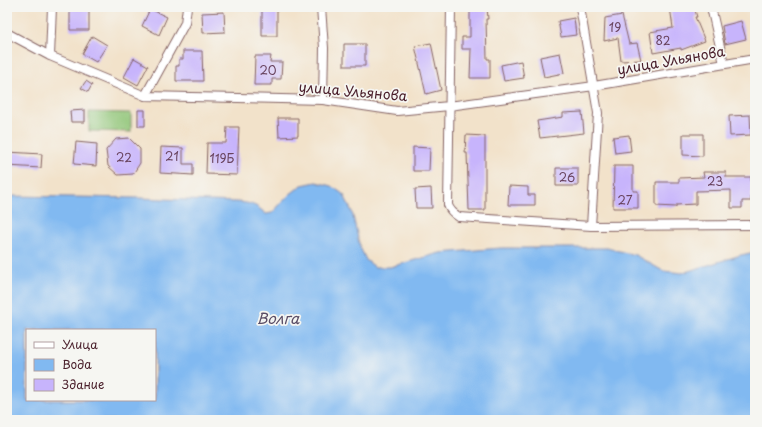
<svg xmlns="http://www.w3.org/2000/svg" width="762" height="427" viewBox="0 0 762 427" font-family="'Playpen Sans',sans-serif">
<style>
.green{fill:#90c577;stroke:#6d7251}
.water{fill:#81b9f1;stroke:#666c8e;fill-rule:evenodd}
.building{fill:#c7b4fc}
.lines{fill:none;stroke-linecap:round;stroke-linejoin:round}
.minor-casing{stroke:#856363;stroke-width:10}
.minor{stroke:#fff;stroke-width:8}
.labels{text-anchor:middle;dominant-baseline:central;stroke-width:3.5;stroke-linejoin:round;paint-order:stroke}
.number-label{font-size:12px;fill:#69445f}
.street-label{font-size:14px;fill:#4a1f2b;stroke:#f6f6f2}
.water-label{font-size:15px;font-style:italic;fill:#5a4d66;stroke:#f6f6f2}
</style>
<rect width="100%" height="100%" fill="#f6f6f2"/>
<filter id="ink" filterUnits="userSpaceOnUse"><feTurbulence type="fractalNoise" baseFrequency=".025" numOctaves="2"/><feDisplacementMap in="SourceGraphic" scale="8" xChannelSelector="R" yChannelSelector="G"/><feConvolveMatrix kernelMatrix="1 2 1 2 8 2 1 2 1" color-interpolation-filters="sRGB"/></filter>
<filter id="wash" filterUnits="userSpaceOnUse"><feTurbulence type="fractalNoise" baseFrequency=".012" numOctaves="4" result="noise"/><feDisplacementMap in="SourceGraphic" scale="16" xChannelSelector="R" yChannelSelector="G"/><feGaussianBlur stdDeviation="0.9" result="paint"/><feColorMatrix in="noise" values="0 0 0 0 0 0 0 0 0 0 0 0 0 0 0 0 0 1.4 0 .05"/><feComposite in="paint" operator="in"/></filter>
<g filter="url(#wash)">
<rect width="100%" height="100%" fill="#f2e2ca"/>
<path class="green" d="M89,112L131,113V132L89,131Z"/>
<path class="water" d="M316,182L332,186L344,195L352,212L360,247L366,260L375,267H390L440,253L501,248H607L635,255L663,271L682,273L741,255L755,252V420H91L84,419L7,420V196L139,198L236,202C251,203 255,204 266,214L272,213L289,195L302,185ZM27,330H155V400H27Z"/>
<g id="blocks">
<path class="building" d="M70,7H89V30H70Z
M262,7H277V36H262Z
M470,7H487L488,19H486L487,59H490V78H470L471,49H462V37H470Z
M670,7H694L697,17H695L705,41L681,50V48L653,53L650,32L673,28Z
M150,9L167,17L159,35L142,26Z
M224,12L225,32L203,33L202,13Z
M622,15L629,44L637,43L641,60L621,61L618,38L604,41L605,18Z
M574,18L576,35L561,37L558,21Z
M741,21L746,39L725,44L722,26Z
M92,36L107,45L96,62L82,54Z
M431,43L441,90L426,94L415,46Z
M344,44H365V66H344Z
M183,51H202L203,81H176V66H179V59H183Z
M560,53L564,73L544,77L540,57Z
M255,56H271L270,62H282L281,79H272V85H254Z
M134,58L148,66L138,85L124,77Z
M521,61L524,78L504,81L501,65Z
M86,81L92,85L88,92L81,88Z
M85,110V122H71L70,111Z
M138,110H145V126H138Z
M582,112L584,133L540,138L537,121L563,117V113Z
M750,115L751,135L730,136L729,116Z
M278,118H298V136L279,137Z
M227,127H239L237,175L206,174L207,143H226Z
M683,134H703V156L683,155Z
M466,135L485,136V210H469L467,153H465Z
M629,135L631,151L615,153L613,137Z
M129,138L140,149V163L133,174L118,175L108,166L106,150L116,139Z
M76,142L97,144L96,166L74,164Z
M161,147L183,148V164H193V175L160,173Z
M413,147L430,148L429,171H413Z
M7,152L42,154L41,168L7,166Z
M614,166H633V191H638V208H613Z
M556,168H578V186H556Z
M703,172H726V177H751V201H742V208H731V190L696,191V204L676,205V207L656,206V182H679V178L704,177Z
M509,186L528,187V195H535V205H508Z
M431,188L432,208H416L415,189Z"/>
</g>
</g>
<g filter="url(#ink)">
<use href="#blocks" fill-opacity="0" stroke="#856363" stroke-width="1"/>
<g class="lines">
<g class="minor-casing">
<path id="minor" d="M321,7L324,48L323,100
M451,7L448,205C450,211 454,214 459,217L591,226L755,225
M580,7L598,113L591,226
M711,7L724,64
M7,33L50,56L145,96L323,100L397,111L449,106L594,86L755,59
M50,56L52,7
M145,96L185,23L187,7"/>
</g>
<use href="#minor" class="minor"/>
</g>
</g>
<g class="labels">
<g class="number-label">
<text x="615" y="27">19</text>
<text x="663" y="40">82</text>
<text x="268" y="70">20</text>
<text x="172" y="156">21</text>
<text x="124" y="157">22</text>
<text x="222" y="158">119Б</text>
<text x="567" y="177">26</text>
<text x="715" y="181">23</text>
<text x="625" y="200">27</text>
</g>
<g class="street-label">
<text transform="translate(671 60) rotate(-10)">улица Ульянова</text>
<text transform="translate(353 91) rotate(5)">улица Ульянова</text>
</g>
<g class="water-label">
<text x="278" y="317">Волга</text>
</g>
</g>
<rect width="762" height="427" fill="none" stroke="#f6f6f2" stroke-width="24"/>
<rect x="26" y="329" width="130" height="72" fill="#f6f6f2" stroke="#b1a0a2"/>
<rect x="34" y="342" width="20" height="6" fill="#ffffff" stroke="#b1a0a2"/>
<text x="62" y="349" font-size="12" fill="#4a1f2b">Улица</text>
<rect x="34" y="359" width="20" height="12" fill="#81b9f1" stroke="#b1a0a2"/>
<text x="62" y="369" font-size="12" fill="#4a1f2b">Вода</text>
<rect x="34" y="379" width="20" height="12" fill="#c7b4fc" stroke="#b1a0a2"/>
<text x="62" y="389" font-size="12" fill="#4a1f2b">Здание</text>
</svg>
